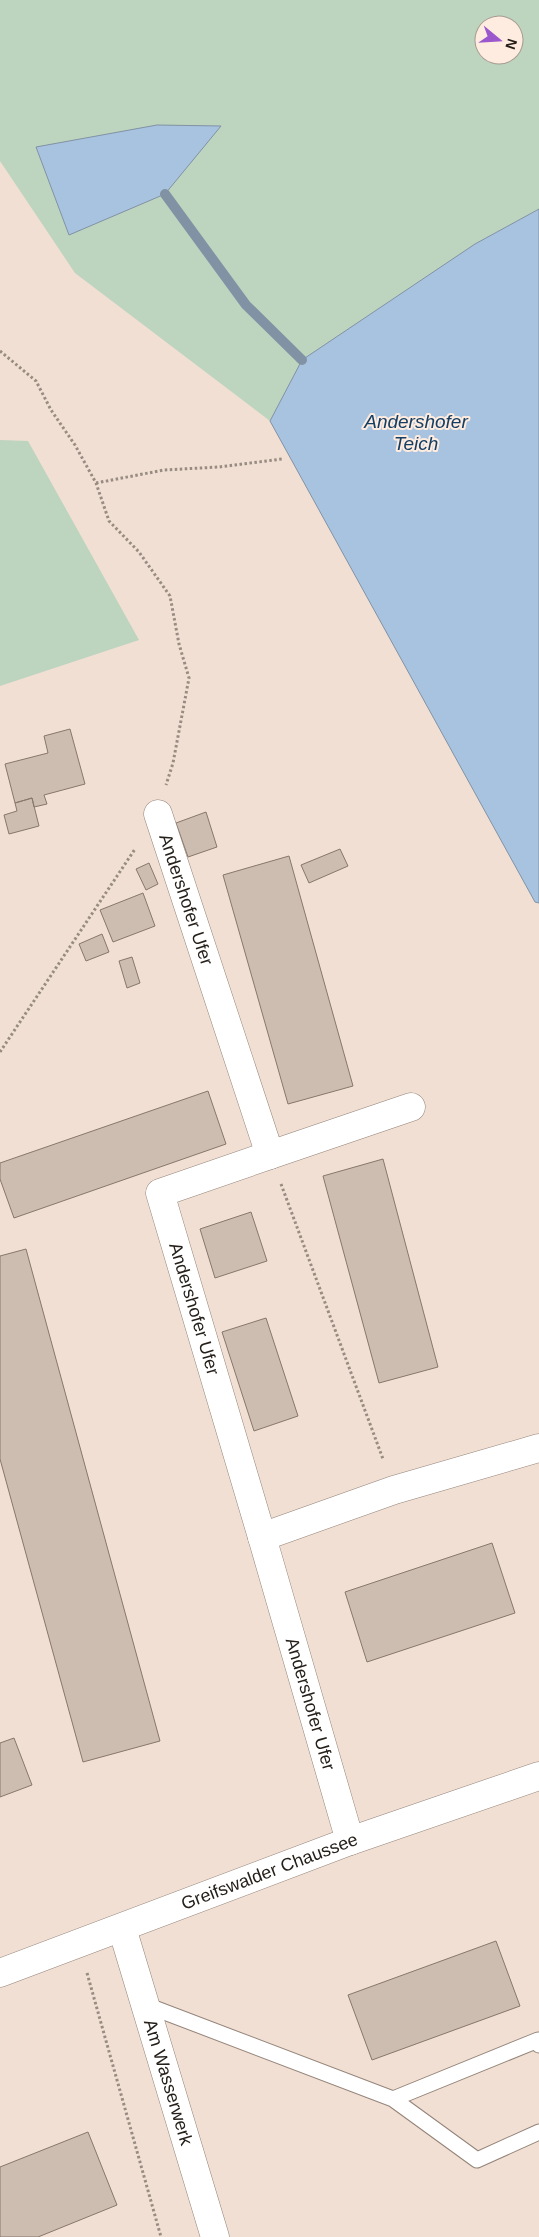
<svg xmlns="http://www.w3.org/2000/svg" width="539" height="2237" viewBox="0 0 539 2237" font-family="Helvetica,sans-serif">
<style>
.green{fill:#bdd4be;fill-rule:evenodd}
.water{fill:#a8c3e0;stroke:#8192a5}
.lines{fill:none;stroke-linecap:round;stroke-linejoin:round}
.stream{stroke:#8192a5;stroke-width:10}
.building{fill:#cdbcb0;stroke:#87776c}
.lane-casing{stroke:#948479;stroke-width:17}
.street-casing{stroke:#948479;stroke-width:29}
.secondary-casing{stroke:#948479;stroke-width:29}
.path{stroke:#988c82;stroke-width:3;stroke-dasharray:2.5 2.5;stroke-linecap:butt}
.lane{stroke:#fff;stroke-width:15}
.street{stroke:#fff;stroke-width:28}
.secondary{stroke:#fff;stroke-width:28}
.labels{text-anchor:middle;dominant-baseline:central;stroke-width:4;stroke-linejoin:round;paint-order:stroke}
.street-label{font-size:18px;fill:#26201b;stroke:#fdecdf}
.water-label{font-size:19px;font-style:italic;fill:#143e64;stroke:#fdecdf}
</style>
<rect width="100%" height="100%" fill="#f0dfd2"/>
<path class="green" d="M0,0H539V209L475,244L270,421L75,273L0,161ZM484,25H514V55H484Z
M0,440L28,441L139,640L0,686Z"/>
<path class="water" d="M157,125L221,126L165,194L69,235L36,147Z
M539,209V903L535,902L270,421L302,360L475,244Z"/>
<g class="lines">
<path class="stream" d="M165,194L246,305L302,360"/>
</g>
<path class="building" d="M70,729L85,784L44,795L47,804L34,807L32,798L15,803L5,764L48,753L44,736Z
M32,798L39,826L9,834L4,815L17,811L15,803Z
M206,812L217,847L188,857L176,823Z
M340,849L348,866L309,883L301,865Z
M289,856L353,1086L288,1104L223,875Z
M149,863L158,884L146,890L136,869Z
M143,893L155,926L113,942L100,910Z
M102,934L109,952L86,961L79,944Z
M132,957L140,983L127,988L119,961Z
M208,1091L226,1144L14,1218L0,1179V1163Z
M383,1159L438,1367L379,1383L323,1176Z
M251,1212L267,1261L215,1278L200,1229Z
M26,1249L160,1741L83,1762L0,1459V1256Z
M266,1318L298,1416L254,1431L222,1332Z
M492,1543L515,1613L367,1662L345,1592Z
M14,1738L32,1785L0,1797V1743Z
M496,1941L520,2006L372,2060L348,1995Z
M88,2132L117,2205L38,2237H0V2167Z"/>
<g class="lines">
<g class="lane-casing">
<path id="lane" d="M146,2005L393,2099L477,2160L539,2132
M393,2099L538,2040L539,2045"/>
</g>
<g class="street-casing">
<g id="street">
<path id="s1" d="M158,814L270,1155L160,1193L262,1537L350,1841"/>
<path d="M270,1155L411,1107"/>
<path d="M262,1537L394,1490L539,1448"/>
<path id="s2" d="M122,1928L215,2237"/>
</g>
</g>
<g class="secondary-casing">
<g id="secondary">
<path id="s3" d="M0,1973L350,1841L539,1776"/>
</g>
</g>
<path class="path" d="M0,351L36,381L51,410L75,445L96,483L109,521L139,552L170,596L179,644L189,678L173,763L166,785
M96,483L164,470L219,467L282,459
M0,1052L135,849
M281,1184L383,1459
M87,1973L161,2237"/>
<use href="#lane" class="lane"/>
<use href="#street" class="street"/>
<use href="#secondary" class="secondary"/>
</g>
<g class="labels">
<g class="street-label">
<text stroke="none"><textPath href="#s1" startOffset="90">Andershofer Ufer</textPath></text>
<text stroke="none"><textPath href="#s1" startOffset="596">Andershofer Ufer</textPath></text>
<text stroke="none"><textPath href="#s1" startOffset="1008">Andershofer Ufer</textPath></text>
<text stroke="none"><textPath href="#s3" startOffset="288">Greifswalder Chaussee</textPath></text>
<text stroke="none"><textPath href="#s2" startOffset="161">Am Wasserwerk</textPath></text>
</g>
<g class="water-label">
<text x="416" y="421">Andershofer<tspan x="416" dy="22">Teich</tspan></text>
</g>
</g>
<g transform="translate(499 40) rotate(108)"><circle r="24" fill="#fdecdf" stroke="#a79a91"/>
<path d="M0-4L9 19L0 12L-9 19Z" fill="#9b57cc"/>
<text y="-8" font-size="14" font-weight="bold" text-anchor="middle" fill="#26201b">N</text>
</g>
</svg>
